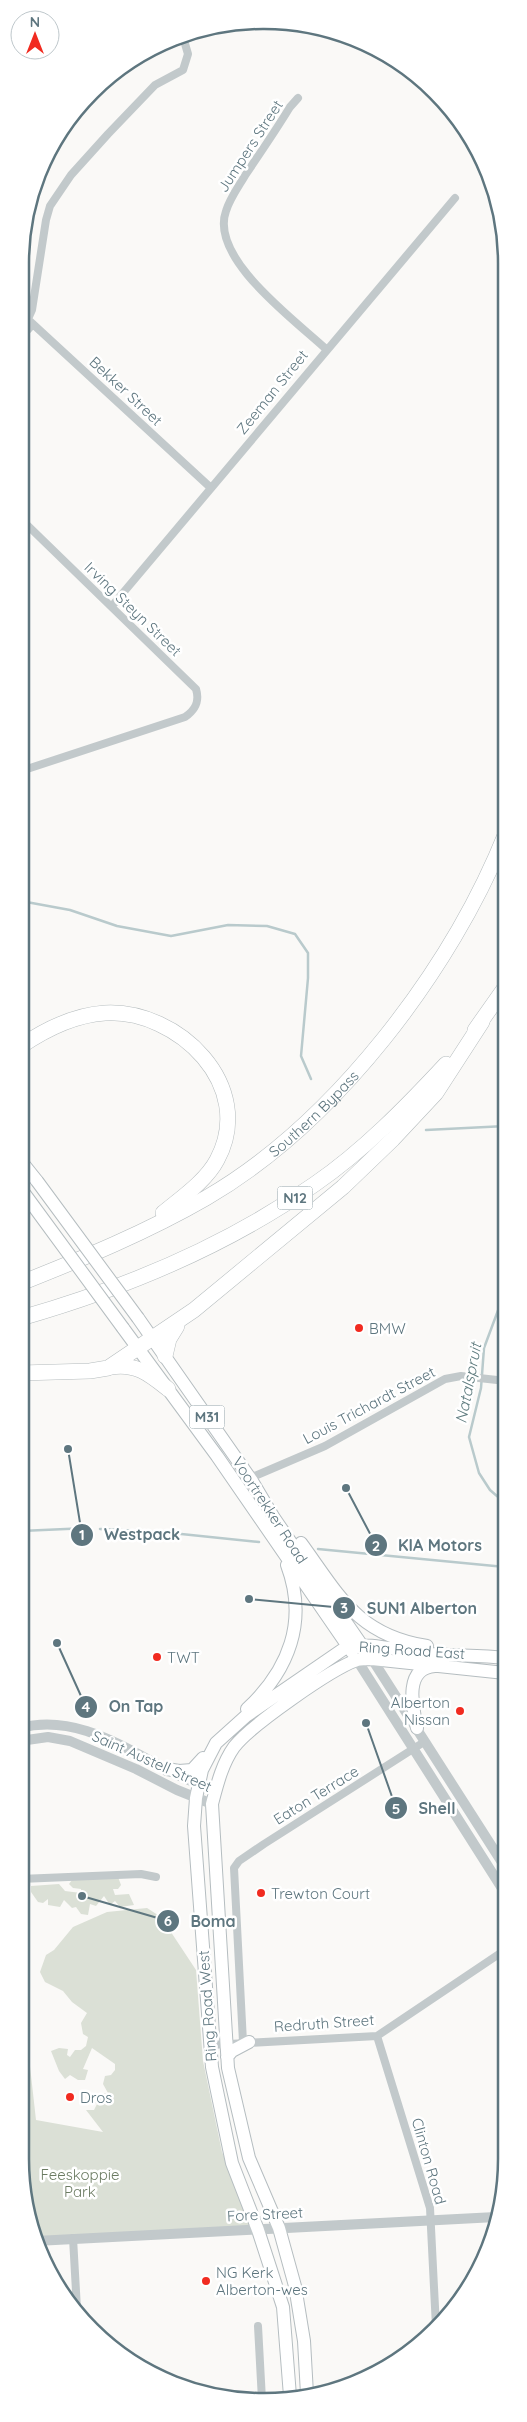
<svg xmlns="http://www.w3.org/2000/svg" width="527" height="2422" viewBox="0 0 527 2422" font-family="Quicksand,sans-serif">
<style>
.green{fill:#dbe0d6}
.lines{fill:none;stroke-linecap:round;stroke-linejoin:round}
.stream{stroke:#b9cacc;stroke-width:2.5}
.primary-casing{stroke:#b5bdc0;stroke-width:14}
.motorway-casing{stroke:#b5bcbe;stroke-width:16}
.minor{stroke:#c2c9cb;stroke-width:8}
.tertiary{stroke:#c2c9cb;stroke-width:10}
.primary{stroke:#fff;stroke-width:12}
.motorway{stroke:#fff;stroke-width:15}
.primary-bridge-casing{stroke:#b5bdc0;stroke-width:14;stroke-linecap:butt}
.primary-bridge{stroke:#fff;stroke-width:12}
.poi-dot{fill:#f12b20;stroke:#fff;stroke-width:2}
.labels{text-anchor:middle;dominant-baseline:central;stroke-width:5;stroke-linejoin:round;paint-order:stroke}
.shield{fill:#fff;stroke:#8e9fa5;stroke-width:1}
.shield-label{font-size:14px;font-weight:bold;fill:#5e767f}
.street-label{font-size:15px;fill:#5e767f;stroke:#fff}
.poi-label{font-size:15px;fill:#5e767f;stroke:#fff;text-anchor:start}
.park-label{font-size:15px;fill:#6b7b62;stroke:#fff}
.water-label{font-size:16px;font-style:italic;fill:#5e7b7e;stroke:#fff}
.rim{fill:none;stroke:#5e767f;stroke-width:2.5}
.leader{fill:none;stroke:#5e767f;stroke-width:2}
.callout-dot{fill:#5e767f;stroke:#fff;stroke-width:2}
.mark-label{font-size:15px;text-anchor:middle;font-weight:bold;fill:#fff}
.callout-label{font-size:16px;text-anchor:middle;font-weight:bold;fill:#5e767f;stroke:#fff;stroke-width:5;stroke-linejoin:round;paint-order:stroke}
</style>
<rect width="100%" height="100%" fill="#faf9f7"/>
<path class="green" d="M118,1877L121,1885L118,1889H113L115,1895L129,1894L134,1905L120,1907L115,1901L110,1905L104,1896L96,1906L90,1904L88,1915L81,1914L76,1907L72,1908L64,1900L60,1907L48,1905V1899L43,1903L38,1902L31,1892V1886L59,1884L65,1891L81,1893V1889L73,1888L69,1884L72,1880Z
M147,1908L161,1917L196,1970L203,2061L222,2152L255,2228L36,2240L20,2158V1977L36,2120L103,2132L86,2110H94L97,2104L91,2100L94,2095L108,2093L103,2084L105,2076L111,2075L115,2070V2064L92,2048L83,2069L88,2070L85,2080H78L70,2075L65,2079L59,2071L51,2051L59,2048L68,2049L67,2055L70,2057L75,2050H81L86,2046L88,2037L83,2034L81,2023L87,2013L72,2002L63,1991L45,1982L40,1972L46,1955L54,1950L73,1927L107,1912Z"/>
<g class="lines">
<path class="stream" d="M21,901L70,910L117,926L171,936L228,925L267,926L295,934L308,953V978L301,1056L311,1079
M426,1130L506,1126
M505,1503L490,1490L479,1473L469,1437L481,1388L484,1348L506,1289
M100,1529L162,1532L259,1542
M21,1531L88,1528
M318,1549L505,1567"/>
<g class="primary-casing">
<path id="primary" d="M21,1161L37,1181
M138,1318L252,1481L274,1518L365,1650
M123,1328L217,1456L352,1652
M301,1543C339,1595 357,1635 427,1646
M247,1709C289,1670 308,1621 287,1565
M417,1728C413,1708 403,1668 435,1666
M167,1769L179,1771L192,1770L203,1758
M227,2057L232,2051L249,2042
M307,2394L304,2341L295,2286L279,2228L249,2158L228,2068L212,1804C217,1785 222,1764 234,1747C250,1726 331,1669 357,1660C361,1659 367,1659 372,1659L505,1673
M290,2396L283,2307L258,2230L232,2163L212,2067L194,1826L196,1798L202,1770L216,1743L246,1716L348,1646C370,1642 407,1653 432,1654C457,1656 481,1655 505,1658"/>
</g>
<g class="motorway-casing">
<g id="motorway">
<path d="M475,1030L506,986"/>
<path d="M21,1046C46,1029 74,1015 105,1013C178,1009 257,1086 217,1160C206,1181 181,1198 163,1213"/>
<path id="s1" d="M21,1283C84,1258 147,1232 206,1198C335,1123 451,970 506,833"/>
<path d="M21,1318C126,1288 225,1247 315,1184C363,1151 406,1107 446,1064"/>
<path d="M165,1356L169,1339L177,1326"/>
<path d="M111,1367C136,1363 149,1374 168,1389"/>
<path d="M21,1373L90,1371L108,1368L194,1310L343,1187L393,1139L436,1093L482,1022"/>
</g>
</g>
<path class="minor" d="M298,98L290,107C276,130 261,152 246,174C239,186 230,198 226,211C209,258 295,320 326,349
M22,314L211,488
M28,319L32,310L46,220L50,206L71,175L108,134L155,85L183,70L188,54L183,37
M22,336L33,324
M112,606L455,198
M21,771L185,717C195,710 200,702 196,689L22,520
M250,1478L325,1446L445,1379L461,1376L506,1381
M20,1879L141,1874L156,1877
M377,2036L430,2208L436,2327
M243,2042L234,1868L239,1861L264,1844L424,1742
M210,2045L377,2036L505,1950
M73,2238L77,2309
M258,2326L262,2400"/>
<path class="tertiary" d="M372,1659L505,1867
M357,1660L505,1893
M20,1728C92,1709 151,1772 216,1790
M20,1741L48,1737L70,1741L136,1769L177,1790L212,1804
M36,2241L496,2217"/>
<use href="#primary" class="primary"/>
<use href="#motorway" class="motorway"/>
<g class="primary-bridge-casing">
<path id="primary-bridge" d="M37,1181L138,1318
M21,1189L123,1328"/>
</g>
<use href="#primary-bridge" class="primary-bridge"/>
</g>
<g class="poi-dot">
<circle cx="359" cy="1328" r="5"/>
<circle cx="157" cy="1657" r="5"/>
<circle cx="460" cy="1711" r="5"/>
<circle cx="261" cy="1893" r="5"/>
<circle cx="70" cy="2097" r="5"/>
<circle cx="206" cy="2281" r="5"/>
</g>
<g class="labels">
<g class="shield">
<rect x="277.5" y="1186.5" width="35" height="23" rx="4"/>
<rect x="189.5" y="1405.5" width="35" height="23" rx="4"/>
</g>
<g class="shield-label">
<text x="295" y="1198">N12</text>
<text x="207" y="1417">M31</text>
</g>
<g class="street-label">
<text transform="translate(250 146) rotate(-57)">Jumpers Street</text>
<text transform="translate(126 391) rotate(43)">Bekker Street</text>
<text transform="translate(272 392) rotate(-51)">Zeeman Street</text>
<text transform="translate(133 609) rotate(44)">Irving Steyn Street</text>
<text stroke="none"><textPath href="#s1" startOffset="341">Southern Bypass</textPath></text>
<text transform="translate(369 1405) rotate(-28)">Louis Trichardt Street</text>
<text transform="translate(270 1510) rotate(57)">Voortrekker Road</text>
<text transform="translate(412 1650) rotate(4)">Ring Road East</text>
<text transform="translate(152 1761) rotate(24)">Saint Austell Street</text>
<text transform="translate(316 1795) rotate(-32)">Eaton Terrace</text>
<text transform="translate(207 2006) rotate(-94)">Ring Road West</text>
<text transform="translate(324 2023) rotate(-4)">Redruth Street</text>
<text transform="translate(429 2161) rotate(74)">Clinton Road</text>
<text transform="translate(265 2214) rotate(-3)">Fore Street</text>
</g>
<g class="poi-label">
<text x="369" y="1328">BMW</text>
<text x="167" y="1657">TWT</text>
<text x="450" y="1702" text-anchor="end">Alberton<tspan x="450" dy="17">Nissan</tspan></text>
<text x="271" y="1893">Trewton Court</text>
<text x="80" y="2097">Dros</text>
<text x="216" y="2272">NG Kerk<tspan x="216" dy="17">Alberton-wes</tspan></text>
</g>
<g class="park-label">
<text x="80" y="2174">Feeskoppie<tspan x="80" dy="17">Park</tspan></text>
</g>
<g class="water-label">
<text transform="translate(468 1383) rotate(-79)">Natalspruit</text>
</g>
</g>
<path d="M0 0H527V2422H0ZM263 29H264A234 234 0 0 1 498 263V2159A234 234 0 0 1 264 2393H263A234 234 0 0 1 29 2159V263A234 234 0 0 1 263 29Z" fill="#fff" fill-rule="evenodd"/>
<path class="rim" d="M263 29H264A234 234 0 0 1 498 263V2159A234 234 0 0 1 264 2393H263A234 234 0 0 1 29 2159V263A234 234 0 0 1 263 29Z"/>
<path class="leader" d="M68 1449L82 1535M346 1488L376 1545M249 1599L344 1608M57 1643L86 1707M366 1723L396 1808M82 1896L168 1921"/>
<g class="callout-dot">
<circle cx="68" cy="1449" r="5"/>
<circle cx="346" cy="1488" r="5"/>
<circle cx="249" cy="1599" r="5"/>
<circle cx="57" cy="1643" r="5"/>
<circle cx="366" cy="1723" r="5"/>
<circle cx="82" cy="1896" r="5"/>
<circle cx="82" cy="1535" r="12"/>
<circle cx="376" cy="1545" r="12"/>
<circle cx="344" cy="1608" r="12"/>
<circle cx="86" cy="1707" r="12"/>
<circle cx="396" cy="1808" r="12"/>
<circle cx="168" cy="1921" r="12"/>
</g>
<g class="mark-label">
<text x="82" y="1540">1</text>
<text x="376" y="1551">2</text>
<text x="344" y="1613">3</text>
<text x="86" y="1712">4</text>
<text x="396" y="1814">5</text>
<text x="168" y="1926">6</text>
</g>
<g class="callout-label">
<text x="142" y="1540">Westpack</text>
<text x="440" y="1551">KIA Motors</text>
<text x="422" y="1614">SUN1 Alberton</text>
<text x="136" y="1712">On Tap</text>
<text x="437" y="1814">Shell</text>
<text x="213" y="1927">Boma</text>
</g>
<g transform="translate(35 35)"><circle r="24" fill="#ffffff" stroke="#bfc8cc"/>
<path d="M0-4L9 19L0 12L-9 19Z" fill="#f12b20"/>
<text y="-8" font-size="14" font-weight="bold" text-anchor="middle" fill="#5e767f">N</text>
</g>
</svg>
